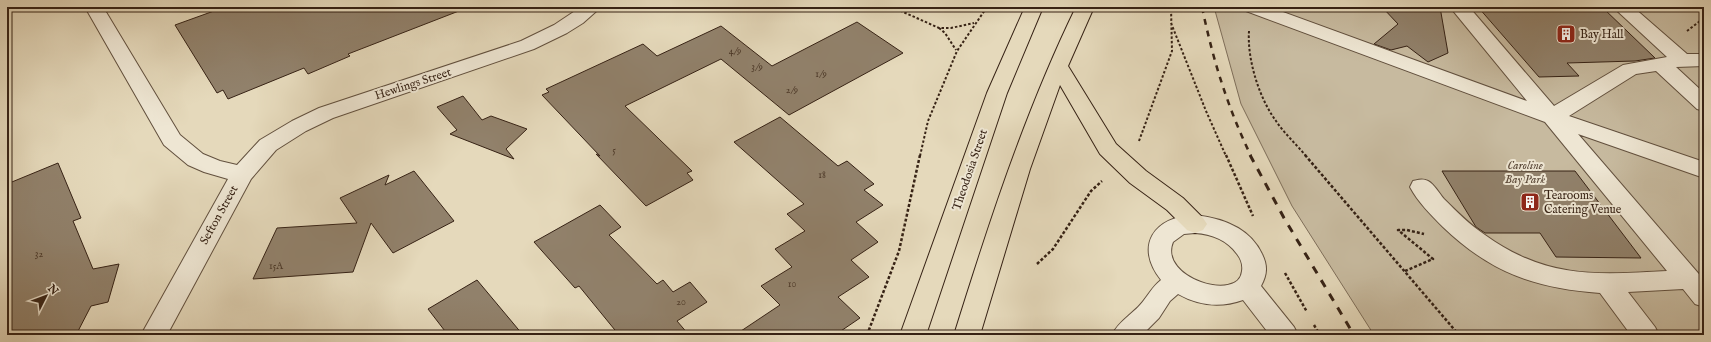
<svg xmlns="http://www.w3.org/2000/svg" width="1711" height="342" viewBox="0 0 1711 342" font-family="'IM FELL English',serif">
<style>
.green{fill:#c7ba9f;stroke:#7e6e5a}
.building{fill:#91816b;stroke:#362215}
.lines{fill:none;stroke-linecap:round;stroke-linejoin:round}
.minor-casing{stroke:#62503e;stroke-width:2}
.highway-casing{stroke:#362215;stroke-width:2}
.path-far1{stroke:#362215;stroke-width:2;stroke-dasharray:2.5 2;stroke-linecap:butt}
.path{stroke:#362215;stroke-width:2.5;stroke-dasharray:3 2;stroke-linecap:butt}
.minor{fill:#eee6d3;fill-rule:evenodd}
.highway{fill:#e5d9bb;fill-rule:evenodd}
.rail-far1{stroke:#362215;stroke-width:2.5;stroke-dasharray:6 6;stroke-linecap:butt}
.rail{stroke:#362215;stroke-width:3;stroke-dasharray:8 8;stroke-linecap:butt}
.labels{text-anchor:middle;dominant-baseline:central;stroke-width:4;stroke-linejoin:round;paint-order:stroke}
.number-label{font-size:10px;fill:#4d3a2a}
.poi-label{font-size:12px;fill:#362215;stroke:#eee6d3;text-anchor:start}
.street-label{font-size:12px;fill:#362215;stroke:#eee6d3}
.park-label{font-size:12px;font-style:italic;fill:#5a4838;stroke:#eee6d3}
</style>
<rect width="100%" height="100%" fill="#e5d9bb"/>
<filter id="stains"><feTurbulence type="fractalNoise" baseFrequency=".005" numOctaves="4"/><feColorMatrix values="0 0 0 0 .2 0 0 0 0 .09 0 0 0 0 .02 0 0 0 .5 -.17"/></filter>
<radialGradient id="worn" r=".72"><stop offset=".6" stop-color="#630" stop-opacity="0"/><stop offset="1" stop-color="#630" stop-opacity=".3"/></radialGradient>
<path class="green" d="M1214,7H1704V335H1374L1292,206L1241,104Z"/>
<path class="building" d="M225,7H464V9L348,54L350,56L308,74L304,68L228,99L223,90L217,93L175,25Z
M1382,7H1440L1448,53L1428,62L1407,46L1391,50L1374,44L1398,24Z
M1478,7H1602L1655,58L1635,61L1567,63L1579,76L1539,77Z
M857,22L903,53L789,115L721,59L625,106L692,171L687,173L693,180L646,206L596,154L600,156L542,95L549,92L546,89L643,44L657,56L721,26L772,66Z
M463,96L482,120L491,116L527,129L506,149L514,159L450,134L457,130L437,107Z
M780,117L838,166L847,161L874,184L864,190L883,205L856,222L878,242L851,260L869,277L838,297L860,318L835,335H735L780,305L761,286L792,267L775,249L805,231L787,214L804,204L734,142Z
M58,163L81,218L73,221L93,269L119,264L108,302L91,306L76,335H7V184Z
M414,171L454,221L393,253L371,223L353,272L253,279L277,228L357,223L340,198L389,175L385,185Z
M1442,171H1575L1641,258L1556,257L1540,233H1485L1476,227Z
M600,205L621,227L609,235L657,284L663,280L673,292L690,282L707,302L677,321L689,335H619L579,286L575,288L534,242Z
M477,280L523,335H448L428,309Z"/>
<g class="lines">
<g class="minor-casing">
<path id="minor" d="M85,7H103L180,135L203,154L220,161L237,165L260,140L292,121L319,108L521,41L554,25L581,7H601L583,23L567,33L534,49L333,118L306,131L276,150L251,179L167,335H141L228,179L204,172L188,165L164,145Z
M1243,7H1269L1527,101L1450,7H1469L1554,106L1623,65L1667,57L1613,7H1633L1687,54H1704V66L1676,67L1704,93V111L1697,109L1656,71L1636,74L1569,116L1704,162V178L1578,134L1704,280V307L1695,304L1683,289L1628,292L1655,327L1659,335H1631L1600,293C1535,288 1491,273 1443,227C1431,215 1418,202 1410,187L1413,181C1418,180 1422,178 1428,181C1434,184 1439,193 1444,199C1457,212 1470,225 1485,235C1546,279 1596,275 1667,271L1545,122L1246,11Z
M1195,215C1222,218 1250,228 1262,254C1268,266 1267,275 1261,286L1294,327L1298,335H1270L1243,300C1221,308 1199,306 1178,294L1170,301L1159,318L1142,335H1112C1118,322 1131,315 1140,305C1148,296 1152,287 1161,280C1134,246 1154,216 1195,215ZM1195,233C1212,234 1227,240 1237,254C1241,259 1243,265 1242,271C1239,303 1158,278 1173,242L1184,234Z"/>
</g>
<g class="highway-casing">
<path id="highway" d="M1025,7H1043L1007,93L926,335H900L987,93Z
M1076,7H1094L1068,66L1116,144L1146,171L1183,198L1203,218L1207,224L1203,230L1195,233L1187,230L1167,210L1130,183L1100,154L1060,85L1030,169L980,335H954C989,223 1025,112 1076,7Z"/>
</g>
<path class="path-far1" d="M892,7L939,28H951L974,23
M1171,23L1206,111L1226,156
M939,28L945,33L956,50
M1249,31C1247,59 1259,98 1276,121C1284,133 1296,144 1306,156
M1687,31L1704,18
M1139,141L1172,51L1171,7
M920,156L928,121L957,51L987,7"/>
<path class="path" d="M1226,155L1253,216
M1305,155L1459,335
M1037,264L1053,249L1091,191L1102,181
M1405,271L1433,259L1398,230H1407L1424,234
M1285,273L1307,312
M1314,325L1320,335
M867,335L899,251L920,155"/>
<use href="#minor" class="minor"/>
<use href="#highway" class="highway"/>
<path class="rail-far1" d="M1202,7C1213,60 1227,106 1251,156"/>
<path class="rail" d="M1250,155L1284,218L1354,335"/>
</g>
<defs>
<g id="building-square" transform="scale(1)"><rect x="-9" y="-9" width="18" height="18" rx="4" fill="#8f2418" stroke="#eee6d3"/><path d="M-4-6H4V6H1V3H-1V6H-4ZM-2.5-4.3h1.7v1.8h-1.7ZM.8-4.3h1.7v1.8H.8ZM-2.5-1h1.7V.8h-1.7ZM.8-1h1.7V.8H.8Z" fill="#fff"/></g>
</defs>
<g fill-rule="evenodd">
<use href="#building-square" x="1566" y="34"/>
<use href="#building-square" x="1530" y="202"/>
</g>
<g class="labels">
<g class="number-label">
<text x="735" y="51">4/9</text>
<text x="757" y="67">3/9</text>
<text x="821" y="74">1/9</text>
<text x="792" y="90">2/9</text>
<text x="614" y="150">5</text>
<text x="822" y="175">18</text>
<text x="39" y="254">32</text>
<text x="276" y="266">15A</text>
<text x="792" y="284">10</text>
<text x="681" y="302">20</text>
</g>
<g class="poi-label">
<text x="1580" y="34">Bay Hall</text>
<text x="1544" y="195">Tearooms<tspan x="1544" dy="14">Catering Venue</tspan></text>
</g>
<g class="street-label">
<text transform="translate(413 84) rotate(-18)">Hewlings Street</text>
<text transform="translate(970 170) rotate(-71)">Theodosia Street</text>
<text transform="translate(219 215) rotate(-61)">Sefton Street</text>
</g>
<g class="park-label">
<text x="1525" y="165">Caroline<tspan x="1525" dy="14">Bay Park</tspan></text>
</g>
</g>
<rect width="1711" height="342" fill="none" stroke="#e5d9bb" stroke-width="24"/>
<rect x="8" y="8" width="1695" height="326" fill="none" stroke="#362215" stroke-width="2"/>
<rect x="12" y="12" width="1687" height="318" fill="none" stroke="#362215"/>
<g transform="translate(46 296) rotate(48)" stroke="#eee6d3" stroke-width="3" paint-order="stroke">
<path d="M0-3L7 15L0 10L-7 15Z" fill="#362215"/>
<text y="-6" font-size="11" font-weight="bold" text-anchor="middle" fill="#362215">N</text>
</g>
<rect width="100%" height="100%" filter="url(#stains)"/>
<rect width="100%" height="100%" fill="url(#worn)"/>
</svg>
